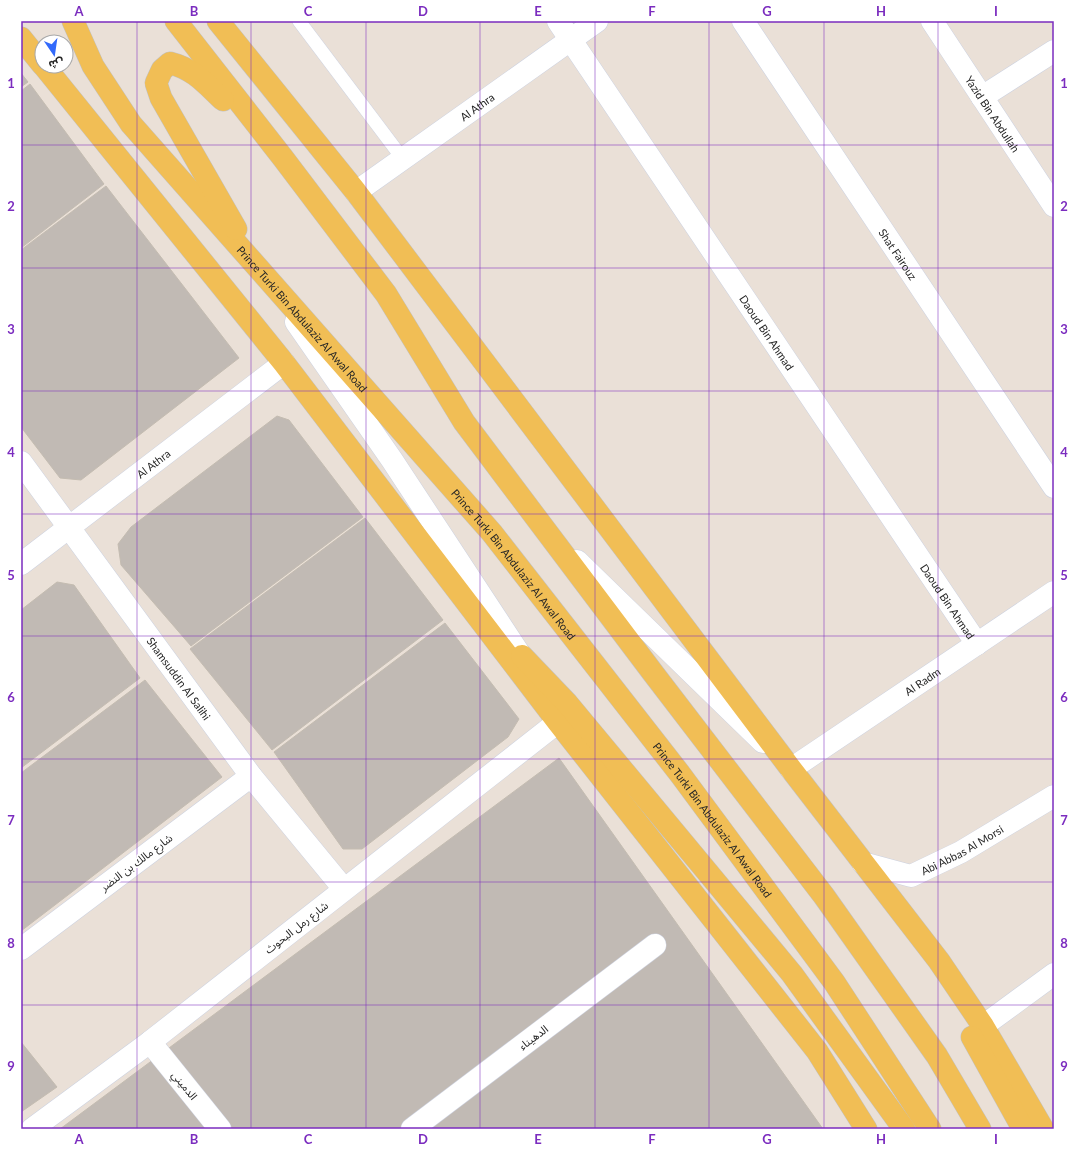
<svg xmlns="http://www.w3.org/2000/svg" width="1075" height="1150" viewBox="0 0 1075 1150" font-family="Lato,'Noto Sans Arabic',sans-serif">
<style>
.building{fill:#c1bab4;stroke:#c4bcb1}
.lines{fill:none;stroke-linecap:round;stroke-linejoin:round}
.service-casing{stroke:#cdd2e0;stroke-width:14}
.minor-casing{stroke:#cdd2e0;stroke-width:23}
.tertiary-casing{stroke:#cdd2e0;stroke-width:23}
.primary-casing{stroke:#c2c2c2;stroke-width:23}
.service{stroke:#fff;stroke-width:13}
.minor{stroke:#fff;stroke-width:22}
.tertiary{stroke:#fff;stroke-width:22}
.primary{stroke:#f1be55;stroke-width:22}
.grid{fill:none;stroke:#7b2cbf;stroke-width:1;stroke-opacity:0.55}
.labels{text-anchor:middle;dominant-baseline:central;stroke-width:3.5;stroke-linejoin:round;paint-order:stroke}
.street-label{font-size:11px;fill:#262626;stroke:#fff}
.neatline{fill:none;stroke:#7b2cbf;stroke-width:1.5}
.grid-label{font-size:13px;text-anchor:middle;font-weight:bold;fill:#7b2cbf}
</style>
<rect width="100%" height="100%" fill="#eae0d7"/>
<path class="building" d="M21,73L28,82L21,87Z
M30,84L104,184L21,248V91Z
M106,186L239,358L81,480L60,478L21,427V250Z
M277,416L289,420L363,517L191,646L121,565L118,544L131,527Z
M365,518L443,620L272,750L190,649Z
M57,582L74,585L140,678L21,768V610Z
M445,623L519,719L508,737L362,849H343L274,752Z
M145,680L222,777L21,931V773Z
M559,758L823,1129H60Z
M21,1042L57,1087L21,1112Z"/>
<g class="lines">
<g class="service-casing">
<path id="service" d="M299,21L403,159"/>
</g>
<g class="minor-casing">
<g id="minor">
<path id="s1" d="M558,21L977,644"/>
<path id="s2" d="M743,21L1054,487"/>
<path id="s3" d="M932,21L1054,206"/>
<path d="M982,97L1054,51"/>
<path id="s4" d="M356,192L597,21"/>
<path id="s5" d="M21,462L251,776L344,889"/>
<path id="s6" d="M21,564L284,363"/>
<path id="s7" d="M791,769L1054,592"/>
<path id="s8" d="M863,863L911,876L961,852L1054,796"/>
<path d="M21,949L251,776"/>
<path d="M983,1026L1054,974"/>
<path d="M150,1042L220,1129"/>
<path d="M32,1129L150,1042L558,722"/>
<path d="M412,1129L655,945"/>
</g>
</g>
<g class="tertiary-casing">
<path id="tertiary" d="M296,322L392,460L532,673
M577,561L763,742"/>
</g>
<g class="primary-casing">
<g id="primary">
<path id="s9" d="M73,21L93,66L131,124L492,533L680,774L834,982L930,1129"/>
<path d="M176,21L283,158L386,294L464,422L653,673L824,896L937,1056L980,1129"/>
<path d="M218,21L356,192L791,769L939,961L983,1026L1043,1129"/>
<path d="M21,38L42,64"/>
<path d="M44,66L284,363L558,722L817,1051L866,1129"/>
<path d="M223,100C206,84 194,69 170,63L162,70L156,83L161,98L236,229"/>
<path d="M522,656L567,703L792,974L904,1129"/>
<path d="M972,1037L1023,1129"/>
</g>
</g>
<use href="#service" class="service"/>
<use href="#minor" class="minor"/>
<use href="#tertiary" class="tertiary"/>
<use href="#primary" class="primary"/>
</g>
<path class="grid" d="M137,21V1129M251,21V1129M366,21V1129M480,21V1129M595,21V1129M709,21V1129M824,21V1129M938,21V1129M21,145H1054M21,268H1054M21,391H1054M21,514H1054M21,636H1054M21,759H1054M21,882H1054M21,1005H1054"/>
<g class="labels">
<g class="street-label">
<text stroke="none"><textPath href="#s4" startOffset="148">Al Athra</textPath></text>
<text stroke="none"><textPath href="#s3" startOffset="111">Yazid Bin Abdullah</textPath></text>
<text stroke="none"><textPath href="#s2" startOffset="280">Shat Fairouz</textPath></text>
<text stroke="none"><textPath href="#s9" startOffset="378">Prince Turki Bin Abdulaziz Al Awal Road</textPath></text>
<text stroke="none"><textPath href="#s1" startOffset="375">Daoud Bin Ahmad</textPath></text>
<text stroke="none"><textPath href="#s6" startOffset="166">Al Athra</textPath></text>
<text stroke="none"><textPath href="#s9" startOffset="702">Prince Turki Bin Abdulaziz Al Awal Road</textPath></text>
<text stroke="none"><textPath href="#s1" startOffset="699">Daoud Bin Ahmad</textPath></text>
<text stroke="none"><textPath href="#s5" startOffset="268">Shamsuddin Al Salihi</textPath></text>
<text stroke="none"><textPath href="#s7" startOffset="158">Al Radm</textPath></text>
<text stroke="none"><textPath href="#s9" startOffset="1026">Prince Turki Bin Abdulaziz Al Awal Road</textPath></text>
<text stroke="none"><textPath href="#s8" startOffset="107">Abi Abbas Al Morsi</textPath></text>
<text transform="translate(136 862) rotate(-37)">شارع مالك بن النضر</text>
<text transform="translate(296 927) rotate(-38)">شارع رمل البحوث</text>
<text transform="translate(533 1037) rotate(-37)">الدهيناء</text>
<text transform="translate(185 1085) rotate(51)">الدميني</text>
</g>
</g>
<rect width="1075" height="1150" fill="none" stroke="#ffffff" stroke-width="44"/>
<g transform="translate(54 54) rotate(167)"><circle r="19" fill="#ffffff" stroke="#a8a8a8"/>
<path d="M0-3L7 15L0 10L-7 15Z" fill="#336afb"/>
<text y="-6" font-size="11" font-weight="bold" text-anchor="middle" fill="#262626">ش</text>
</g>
<rect x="22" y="22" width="1031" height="1106" class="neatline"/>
<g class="grid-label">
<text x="79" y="16">A</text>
<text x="194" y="16">B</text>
<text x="308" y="16">C</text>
<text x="423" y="16">D</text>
<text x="538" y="16">E</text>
<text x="652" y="16">F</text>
<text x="767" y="16">G</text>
<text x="881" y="16">H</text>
<text x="996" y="16">I</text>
<text x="11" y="88">1</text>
<text x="1064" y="88">1</text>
<text x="11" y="211">2</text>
<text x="1064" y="211">2</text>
<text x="11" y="334">3</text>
<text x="1064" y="334">3</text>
<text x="11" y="457">4</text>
<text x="1064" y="457">4</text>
<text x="11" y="580">5</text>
<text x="1064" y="580">5</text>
<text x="11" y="702">6</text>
<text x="1064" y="702">6</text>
<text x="11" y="825">7</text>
<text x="1064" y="825">7</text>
<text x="11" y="948">8</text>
<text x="1064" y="948">8</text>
<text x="11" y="1071">9</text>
<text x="1064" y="1071">9</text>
<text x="79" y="1144">A</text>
<text x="194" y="1144">B</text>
<text x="308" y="1144">C</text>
<text x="423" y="1144">D</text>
<text x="538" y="1144">E</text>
<text x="652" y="1144">F</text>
<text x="767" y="1144">G</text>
<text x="881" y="1144">H</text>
<text x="996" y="1144">I</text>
</g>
</svg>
